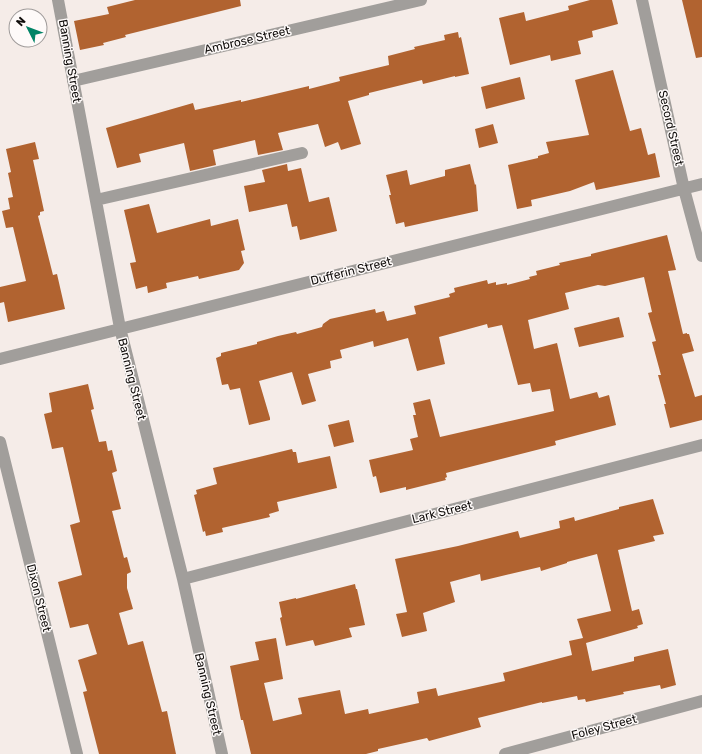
<svg xmlns="http://www.w3.org/2000/svg" width="702" height="754" viewBox="0 0 702 754" font-family="Rubik,sans-serif">
<style>
.building{fill:#b16330}
.lines{fill:none;stroke-linecap:round;stroke-linejoin:round}
.minor{stroke:#a19e9b;stroke-width:12}
.labels{text-anchor:middle;dominant-baseline:central;stroke-width:3;stroke-linejoin:round;paint-order:stroke}
.street-label{font-size:12px;fill:#100d0b;stroke:#fefaf9}
</style>
<rect width="100%" height="100%" fill="#f5ece8"/>
<path class="building" d="M135,0H240L241,6L125,35L126,37L103,43L104,45L80,50L74,21L109,14L107,7Z
M590,0H612L618,24L592,31L593,37L578,41L581,54L551,61L550,55L510,65L499,18L524,12L526,21L569,10L568,6Z
M682,0H702V57L696,58Z
M458,32L459,38L461,37L469,74L455,77V76L423,84L422,80L369,93V95L348,101L361,144L341,150L338,142L325,147L318,124L278,133L283,150L258,155L255,140L213,150L216,165L190,171L184,143L139,154L141,162L117,168L106,128L193,103L195,110L241,100V102L309,86V89L340,81L339,77L389,65L388,56L415,49L414,47L445,40L444,35Z
M613,70L630,131L641,128L648,155L655,153L660,177L596,190L594,182L570,191L531,200L532,206L517,209L508,165L538,158V156L549,153L546,142L589,135L575,80Z
M520,77L525,99L486,109L481,87Z
M493,124L498,143L479,148L475,129Z
M35,142L39,159L33,160L44,211L40,212V215L38,216L53,275L57,274L65,309L8,322L4,302L0,303V287L26,281L13,227L6,228L2,211L10,209L8,198L13,197L8,173L11,172L6,149Z
M287,164L288,171L301,168L309,202L329,197L337,231L300,240L297,226L292,227L287,204L249,212L244,186L265,182L262,170Z
M470,164L475,185L476,184L478,211L405,227L404,222L396,224L389,195H391L386,175L407,170L410,185L445,176V170Z
M149,204L157,233L210,219L211,226L238,219L245,250L241,251L244,263L239,270L199,279L198,276L166,283L167,288L148,293L147,286L136,289L130,263L136,262L124,210Z
M667,235L676,270L668,271L683,334L687,333V334H689L694,351L682,354L695,397L702,395V420L670,428L664,404H666L658,375H661L652,342L656,341L648,313L652,312L644,277L605,286L598,285L565,293L569,309L528,320L534,349L557,343L570,399L597,392L599,398L609,395L616,425L555,441L556,445L446,473L447,477L445,478L446,480L406,490V487L380,493L376,476L373,477L369,460L413,450L410,439L418,437L413,415H416L413,403L430,399L440,437L554,411L550,389L532,392L530,383L518,385L502,325L488,328L487,324L439,337L445,364L417,371L408,338L374,347L373,341L340,350L342,358L330,361L331,368L308,374L316,401L302,405L292,372L259,381L270,418V420L249,425L240,388L230,390L228,384L222,385L216,358L221,356V353L257,344V342L278,336L296,332L297,334L322,327L323,324L330,319L375,309L376,313L384,311L387,321L416,314L414,306L450,297L449,294L455,292L454,288L487,280L488,284L496,282V285L507,283V285L530,279L529,277L537,275L536,271L560,265L559,263L591,256V254Z
M619,317L624,337L579,347L574,328Z
M88,384L94,409L91,410L99,442L106,441L108,451L112,450L117,471L112,473L121,509L112,511L124,558L127,557L131,572L127,574V588L133,609L119,613L128,645L143,641L162,712L167,711L176,754H99L83,692L87,691L78,660L97,654L88,624L70,628L58,582L82,575L70,525L80,522L63,447L52,449L44,414L52,412L49,393Z
M349,420L354,442L334,447L328,425Z
M292,449L293,452H296L298,463L330,456L337,488L277,502L279,511L269,514L270,517L222,528L223,532L206,536L205,531L203,532L194,495L197,494L196,490L217,484L213,468Z
M653,499L664,534L653,536L655,541L618,550L632,611L639,609L643,624L637,626L638,628L586,643L592,671L634,661V657L668,649L676,685L661,689L660,685L623,692L624,694L586,702L585,699L578,700L577,696L542,703V702L478,718L481,727L429,741L427,738L378,749V751L366,754H251L243,720H241L230,666L259,660L255,642L276,638L283,679L264,683L273,721L302,714L298,698L340,690L345,714L368,709L369,714L419,703L417,692L436,688L438,696L505,681L503,673L572,655L569,641L583,638L577,619L611,611L597,554L567,562V563L541,571L540,567L481,581L480,574L450,582L455,602L423,613L427,631L402,637L396,614L407,612L395,559L458,546L518,531L520,538L560,528L559,521L574,517L575,521L619,509V507Z
M355,584L356,589H357L365,625L349,628L352,637L315,646L313,640L286,646L280,618L282,617L279,602L296,598V599Z"/>
<g class="lines">
<path class="minor" d="M58,0L120,328L183,579L222,754
M642,0L684,189L702,256
M73,81L421,0
M96,200L302,153
M0,359L702,184
M0,442L77,754
M183,579L702,445
M505,754L702,701"/>
</g>
<g class="labels">
<g class="street-label">
<text transform="translate(247 40) rotate(-13)">Ambrose Street</text>
<text transform="translate(70 61) rotate(80)">Banning Street</text>
<text transform="translate(671 128) rotate(77)">Secord Street</text>
<text transform="translate(351 271) rotate(-14)">Dufferin Street</text>
<text transform="translate(132 379) rotate(76)">Banning Street</text>
<text transform="translate(442 512) rotate(-14)">Lark Street</text>
<text transform="translate(39 598) rotate(76)">Dixon Street</text>
<text transform="translate(208 694) rotate(77)">Banning Street</text>
<text transform="translate(604 727) rotate(-15)">Foley Street</text>
</g>
</g>
<g transform="translate(28 28) rotate(312)"><circle r="19" fill="#fefaf9" stroke="#9f9b9a"/>
<path d="M0-3L7 15L0 10L-7 15Z" fill="#018466"/>
<text y="-6" font-size="11" font-weight="bold" text-anchor="middle" fill="#100d0b">N</text>
</g>
</svg>
